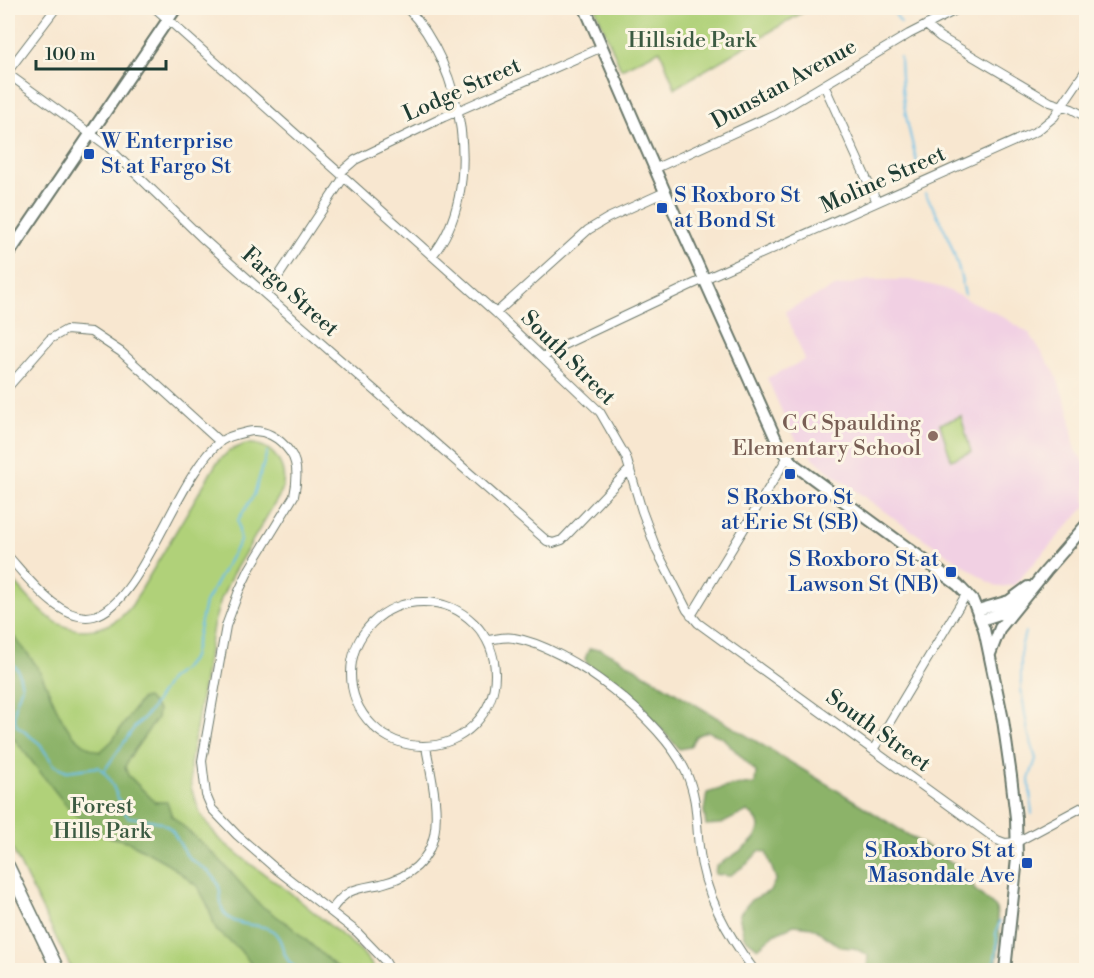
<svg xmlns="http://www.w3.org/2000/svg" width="1094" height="978" viewBox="0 0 1094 978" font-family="'Libre Bodoni',serif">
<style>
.built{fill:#f1d0e3}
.green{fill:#b0d179;stroke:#688756;stroke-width:1.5}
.forest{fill:#8cb369;stroke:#56784e;stroke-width:1.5}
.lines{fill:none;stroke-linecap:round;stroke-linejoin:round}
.stream{stroke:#6cc0e8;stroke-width:2}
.street-casing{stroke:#6b786b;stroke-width:10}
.secondary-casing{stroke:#6b786b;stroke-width:14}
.primary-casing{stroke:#6b786b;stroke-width:15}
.street{stroke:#fff;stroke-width:8}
.secondary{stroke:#fff;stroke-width:10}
.primary{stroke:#fff;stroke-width:12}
.transit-dot{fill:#1a4fb4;stroke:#fcf5e5;stroke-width:2}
.education-dot{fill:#8d6e63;stroke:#fcf5e5;stroke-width:2}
.labels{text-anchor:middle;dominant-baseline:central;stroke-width:6;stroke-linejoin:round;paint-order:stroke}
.park-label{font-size:22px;fill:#3c5b42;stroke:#fcf5e5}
.street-label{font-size:22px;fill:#1f3d34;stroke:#fcf5e5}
.transit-label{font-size:22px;fill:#164399;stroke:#fcf5e5;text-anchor:start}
.education-label{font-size:22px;fill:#785e54;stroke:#fcf5e5;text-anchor:end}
</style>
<rect width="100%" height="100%" fill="#fcf5e5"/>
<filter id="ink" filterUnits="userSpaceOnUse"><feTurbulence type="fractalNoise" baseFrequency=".0167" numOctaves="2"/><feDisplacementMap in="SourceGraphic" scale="12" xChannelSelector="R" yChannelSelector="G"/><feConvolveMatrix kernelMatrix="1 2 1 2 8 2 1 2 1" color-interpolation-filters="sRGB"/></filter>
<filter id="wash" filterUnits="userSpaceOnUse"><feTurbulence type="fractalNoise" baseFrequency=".008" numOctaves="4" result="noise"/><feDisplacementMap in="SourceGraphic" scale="24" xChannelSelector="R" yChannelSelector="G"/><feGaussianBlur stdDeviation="1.35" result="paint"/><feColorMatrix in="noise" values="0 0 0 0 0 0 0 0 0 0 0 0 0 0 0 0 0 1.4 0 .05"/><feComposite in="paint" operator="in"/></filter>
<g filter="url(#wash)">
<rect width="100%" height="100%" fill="#f8e7d0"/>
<path class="built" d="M869,280H910L943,288L1000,315L1030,334L1055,373L1069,411L1075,450L1086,465V506L1014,585L999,587L989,582L899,522L827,470L800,446L788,425L767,378L805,360L785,311L835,287Z"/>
<path class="green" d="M595,8H810L675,88L660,50L621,69Z
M961,416L971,452L951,460L940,424Z
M245,444C273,442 290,467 281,493L233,573L221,599L213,626L190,765L191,788L201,815L218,838L249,863L288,891L361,951L376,970H72L8,840V574C21,589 34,606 50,618C76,638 112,632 132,605L216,464L229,451Z"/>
<path class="forest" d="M8,630C19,643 30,655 39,670C56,701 62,740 100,752L112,741L141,699L147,698L158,710L157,718L129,758L125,767L128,775L155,802H167L172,816L220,860L259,904L289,925L340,970H256L239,949L216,930L208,906L198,887L167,863L127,841L100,835L69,809L8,731Z
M589,649H600L617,657L853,800L970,874L974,889L996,908L1000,935L996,970H867L868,955L854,948L841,947L812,927L794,925L776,933L758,948L744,937L739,915L751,900L770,891L776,879L766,852L759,851L747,864L729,876L715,874L716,866C733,855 781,833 747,811L721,824L706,825L704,811L707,793L730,786L755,784L756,772L722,737L707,731L696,736L690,747L679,749C650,715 624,692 588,665L585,659Z"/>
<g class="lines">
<path class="stream" d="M891,8L901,23
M900,57C901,101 908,128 919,170
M925,194C945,224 958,260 965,295
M1025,632L1021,648V689L1028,732L1036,759L1029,779L1032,814
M8,658L18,670L22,686L16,703L14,717L17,726L39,743L54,765L67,771L98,767C115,779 116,801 128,817C140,819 159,819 168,827C176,833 180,846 186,854C195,867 211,867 218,884C223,896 217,909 229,918C242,928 260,922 273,931C284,940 281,953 290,963C292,966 297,968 301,970
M104,771L134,728L150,711L169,680L184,668L193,657L205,603L240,541L238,520L254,495L267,452
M993,970L997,946L996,933L1000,921"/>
</g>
</g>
<g filter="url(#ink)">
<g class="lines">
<g class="street-casing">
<path id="street" d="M155,8L496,313L600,412L626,457L642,511L657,551L687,610L698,623L997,840L1005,843L1017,842L1086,805
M407,8C463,66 486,190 432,256
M926,25L940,37L1050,102L1072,109L1086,117
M8,71L56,8
M8,74L106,145L201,237L266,295L547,541L553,543L562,540L630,469
M824,85L877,202
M654,169L775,114L909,34L960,8
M340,173L355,160L444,117L602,47
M266,295L344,177
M496,313L588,230L608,218L665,192
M544,357L553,350L691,285L1037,131L1054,117L1086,70
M8,387L50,339L66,330L91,332L121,352L220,442
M8,556C27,577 61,624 94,616C142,604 177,474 221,441C228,436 238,434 247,432C264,428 280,438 290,452C299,464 297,482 294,496L250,568L239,591L226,626L202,761L206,795L212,809L237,835L276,869L357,932L385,961L390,970
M351 674a72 72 0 1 1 144 0a72 72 0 1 1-144 0Z
M691,616L787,458
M487,640C496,639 506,636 514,638C570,647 663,721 686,772C698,799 696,820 699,847C704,894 727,934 754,970
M873,750L967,593
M331,911C346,888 356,889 381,884C455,866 436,802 426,747"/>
</g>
<g class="secondary-casing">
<path id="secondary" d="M585,8L665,192L780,448L796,466L958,585L973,601L984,629L1003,720L1011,776L1016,818L1017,858L1005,970
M8,255L176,8
M978,610L1009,601L1028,587
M981,620L1015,609
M990,654L1000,628L1046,571L1086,525"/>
</g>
<g class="primary-casing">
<path id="primary" d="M8,866L58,970"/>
</g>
<use href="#street" class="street"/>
<use href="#secondary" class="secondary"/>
<use href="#primary" class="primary"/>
</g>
</g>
<g class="transit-dot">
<rect x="83" y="148" width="12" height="12" rx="3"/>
<rect x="656" y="202" width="12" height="12" rx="3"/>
<rect x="784" y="468" width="12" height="12" rx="3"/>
<rect x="945" y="566" width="12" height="12" rx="3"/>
<rect x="1021" y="857" width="12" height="12" rx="3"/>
</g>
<circle class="education-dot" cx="933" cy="436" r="6"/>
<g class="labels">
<g class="park-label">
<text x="692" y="40">Hillside Park</text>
<text x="102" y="806">Forest<tspan x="102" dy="25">Hills Park</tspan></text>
</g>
<g class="street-label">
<text transform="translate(784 84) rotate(-29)">Dunstan Avenue</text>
<text transform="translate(462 90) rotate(-24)">Lodge Street</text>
<text transform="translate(883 180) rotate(-24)">Moline Street</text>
<text transform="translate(290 292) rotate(42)">Fargo Street</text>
<text transform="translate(568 358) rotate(45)">South Street</text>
<text transform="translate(878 731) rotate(36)">South Street</text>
</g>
<g class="transit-label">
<text x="101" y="141">W Enterprise<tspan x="101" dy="25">St at Fargo St</tspan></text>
<text x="674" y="195">S Roxboro St<tspan x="674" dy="25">at Bond St</tspan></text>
<text x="790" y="497" text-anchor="middle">S Roxboro St<tspan x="790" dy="25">at Erie St (SB)</tspan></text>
<text x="939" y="559" text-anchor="end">S Roxboro St at<tspan x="939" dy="25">Lawson St (NB)</tspan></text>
<text x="1015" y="850" text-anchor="end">S Roxboro St at<tspan x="1015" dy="25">Masondale Ave</tspan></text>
</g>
<g class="education-label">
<text x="921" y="423">C C Spaulding<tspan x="921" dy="25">Elementary School</tspan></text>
</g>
</g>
<rect width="1094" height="978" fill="none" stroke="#fcf5e5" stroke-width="30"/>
<path d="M36 60v9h130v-9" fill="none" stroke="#1f3d34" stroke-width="3"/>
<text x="45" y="60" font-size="18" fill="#1f3d34" stroke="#fcf5e5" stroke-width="4.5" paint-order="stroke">100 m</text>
</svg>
